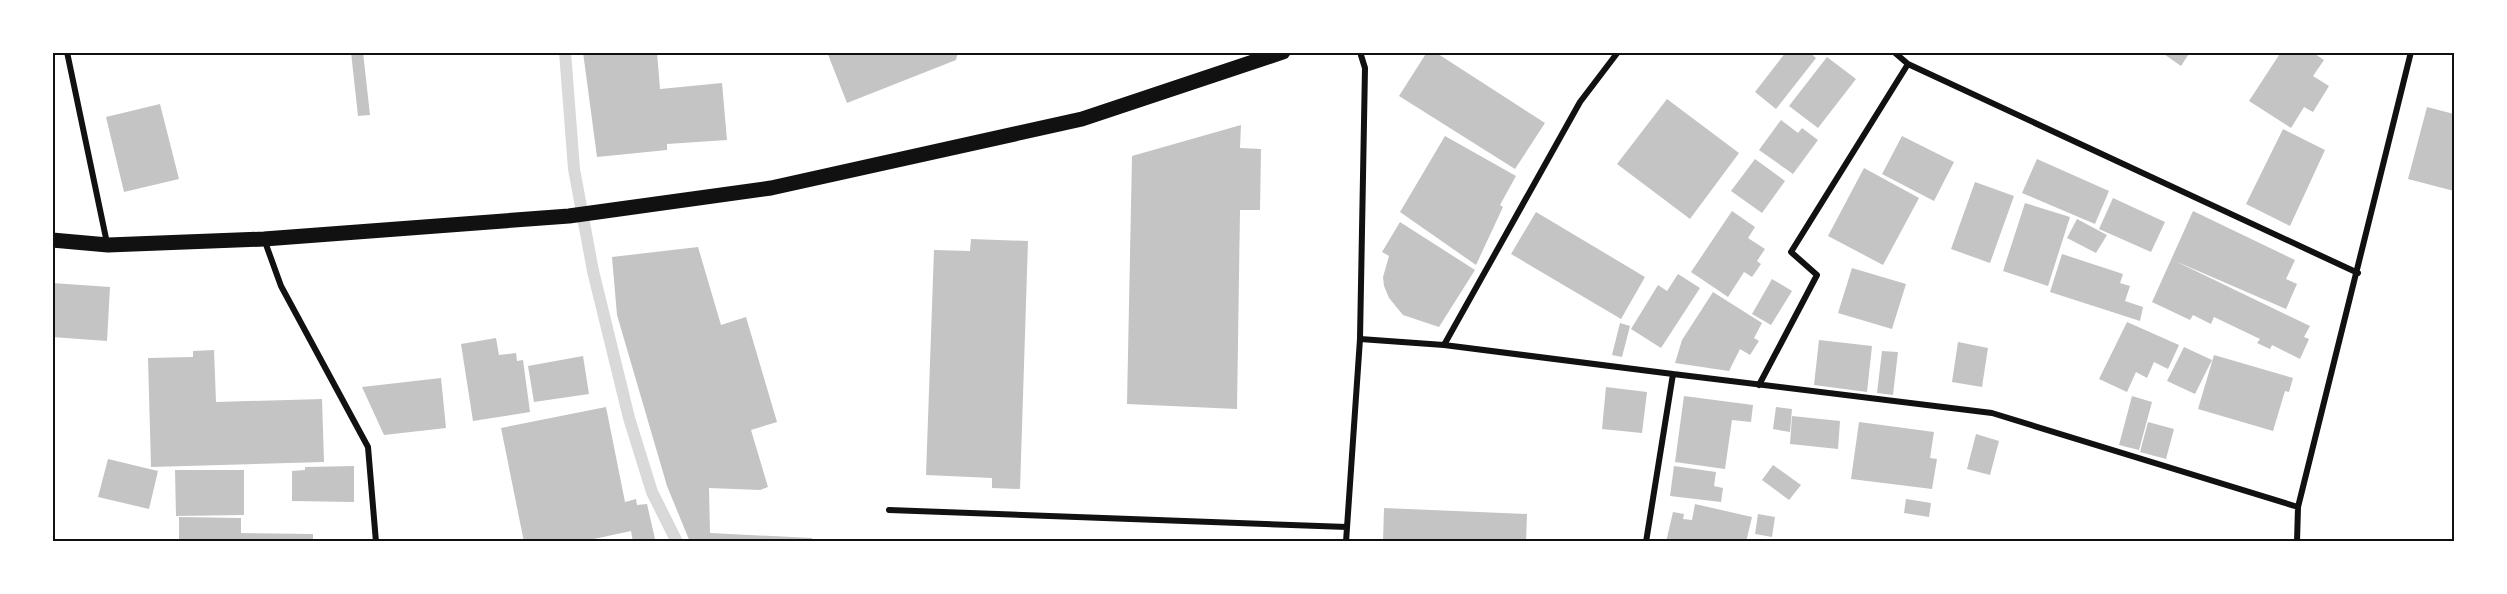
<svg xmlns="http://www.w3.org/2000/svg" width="2507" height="594" viewBox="0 0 2507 594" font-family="Raleway,sans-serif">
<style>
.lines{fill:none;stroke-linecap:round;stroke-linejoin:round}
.stream{stroke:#d9d9d9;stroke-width:12}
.building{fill:#c4c4c4}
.minor{stroke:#111;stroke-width:6}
.primary{stroke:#111;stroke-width:15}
.neatline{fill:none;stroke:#111;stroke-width:2}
</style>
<rect width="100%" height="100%" fill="#fff"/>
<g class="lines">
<path class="stream" d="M565,52L574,169L593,271L629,418L652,492L677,542"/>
</g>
<path class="building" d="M351,52H363L370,115L358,116Z
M583,52H657L660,89L722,83L727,140L667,144V150L597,157Z
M827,52H958L956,60L847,103Z
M1427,52H1435L1545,123L1515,169L1399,96Z
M1786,52H1809L1816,58L1776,109L1755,92Z
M2161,52H2190L2181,66Z
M2281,52H2312L2324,60L2313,76L2329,86L2313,112L2304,107L2291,128L2249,101Z
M1827,57L1856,79L1818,128L1789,106Z
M1667,99L1739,153L1690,219L1617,164Z
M160,104L179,179L124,192L106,117Z
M2427,107L2454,114V191L2408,179Z
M1781,120L1798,133L1802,128L1818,140L1793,174L1759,150Z
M1241,125L1240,148L1261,149L1260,210H1240L1237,409L1127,404L1132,156Z
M2283,129L2325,150L2290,226L2246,204Z
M1445,136L1516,176L1500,205L1503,207L1476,265L1400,212Z
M1902,136L1954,162L1934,201L1882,174Z
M1755,159L1785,181L1762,213L1731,191Z
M2037,159L2109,191L2095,224L2022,193Z
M1864,168L1919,198L1883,265L1828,236Z
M1975,182L2014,196L1990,263L1951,249Z
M2113,198L2165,222L2151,252L2099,229Z
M2025,203L2070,217L2048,286L2003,271Z
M1732,211L1755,227L1748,238L1765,249L1757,261L1761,264L1752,277L1744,272L1728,297L1691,272Z
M2193,211L2295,260L2286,279L2297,284L2286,309L2175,261L2310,326L2304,337L2309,339L2300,359L2272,345L2270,349L2257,343L2260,339L2214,317L2211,324L2193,315L2190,320L2152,302Z
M1536,212L1645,277L1621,319L1511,254Z
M2077,219L2107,235L2096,253L2067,238Z
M1400,222L1475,270L1439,327L1403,315L1389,298L1384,286L1383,277L1389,256L1382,252Z
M971,239L1028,241L1020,489L992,488V478L926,475L934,250L970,251Z
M698,247L721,325L746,317L777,422L751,430L768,487L760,490L709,488L710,533L812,538V542H690L667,486L617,315L612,257Z
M2062,254L2123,274L2120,283L2130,286L2125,301L2143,307L2140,321L2050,292Z
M1852,268L1906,284L1892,329L1838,313Z
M1678,274L1700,288L1661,348L1631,329L1658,285L1667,291Z
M1772,279L1792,291L1771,325L1752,314Z
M52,283L110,287L107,341L52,337Z
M1713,292L1762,323L1754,338L1759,341L1750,355L1740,349L1729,371L1675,363L1682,340Z
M2127,322L2179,345L2168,369L2154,362L2147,378L2136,372L2127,392L2099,379Z
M1620,323L1630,326L1622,357L1612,355Z
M496,338L499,355L516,353L517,361L523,360L530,412L473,421L461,344Z
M1819,340L1872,346L1867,392L1814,385Z
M1958,342L1988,348L1982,387L1952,382Z
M2184,347L2212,360L2195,394L2167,381Z
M214,350L216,402L322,399L324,462L151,467L148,358L193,357V351Z
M1882,351L1898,352L1893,395L1877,393Z
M2214,355L2293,378L2289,392L2285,391L2273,431L2198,409Z
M583,356L589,394L534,402L528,366Z
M441,378L446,428L384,435L362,387Z
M1606,387L1647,392L1642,433L1602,429Z
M1684,396L1753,405L1751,422L1732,420L1725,469L1675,462Z
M2132,396L2152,402L2139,450L2119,445Z
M606,407L625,502L636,499L637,505L647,504L655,539L633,542L631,531L580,542H524L501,428Z
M1776,407L1792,409L1790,432L1773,429Z
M1792,416L1840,421L1838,449L1790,444Z
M1859,422L1934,432L1930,458L1937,459L1932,489L1851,479Z
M2148,422L2174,429L2166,459L2140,452Z
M1976,434L1999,441L1990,475L1967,469Z
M108,459L158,471L149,509L98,497Z
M1773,465L1801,485L1789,500L1762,480Z
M354,466V502L292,501V471L305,470V467Z
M1674,466L1716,472L1714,486L1723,488L1721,502L1670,496Z
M175,470H244V515L176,516Z
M1906,499L1931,503L1929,517L1904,513Z
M1695,504L1752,517L1746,542H1666L1673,512L1684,514L1683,519L1692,520Z
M1384,508L1527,514L1526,542H1383Z
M1758,514L1775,517L1772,537L1755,534Z
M179,517L241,518V533L313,534V542H179Z"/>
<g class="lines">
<path class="minor" d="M67,52L107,243
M1894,52L1908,64
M264,239L281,286L368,447L376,542
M1360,339L1444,345L1580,102L1618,52
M1444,345L1673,374L1646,542
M1673,374L1992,413L2298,507
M1759,385L1817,275L1791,252L1908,64L2358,273
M889,510L1347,527
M1346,542L1360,339L1365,68L1360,52
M2297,542L2298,507L2411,52"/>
<path class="primary" d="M52,240L108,245L264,239L569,216L771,188L1082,119L1283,52"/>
</g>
<rect width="2507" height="594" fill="none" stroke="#ffffff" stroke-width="108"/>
<rect x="54" y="54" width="2399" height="486" class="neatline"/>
</svg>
